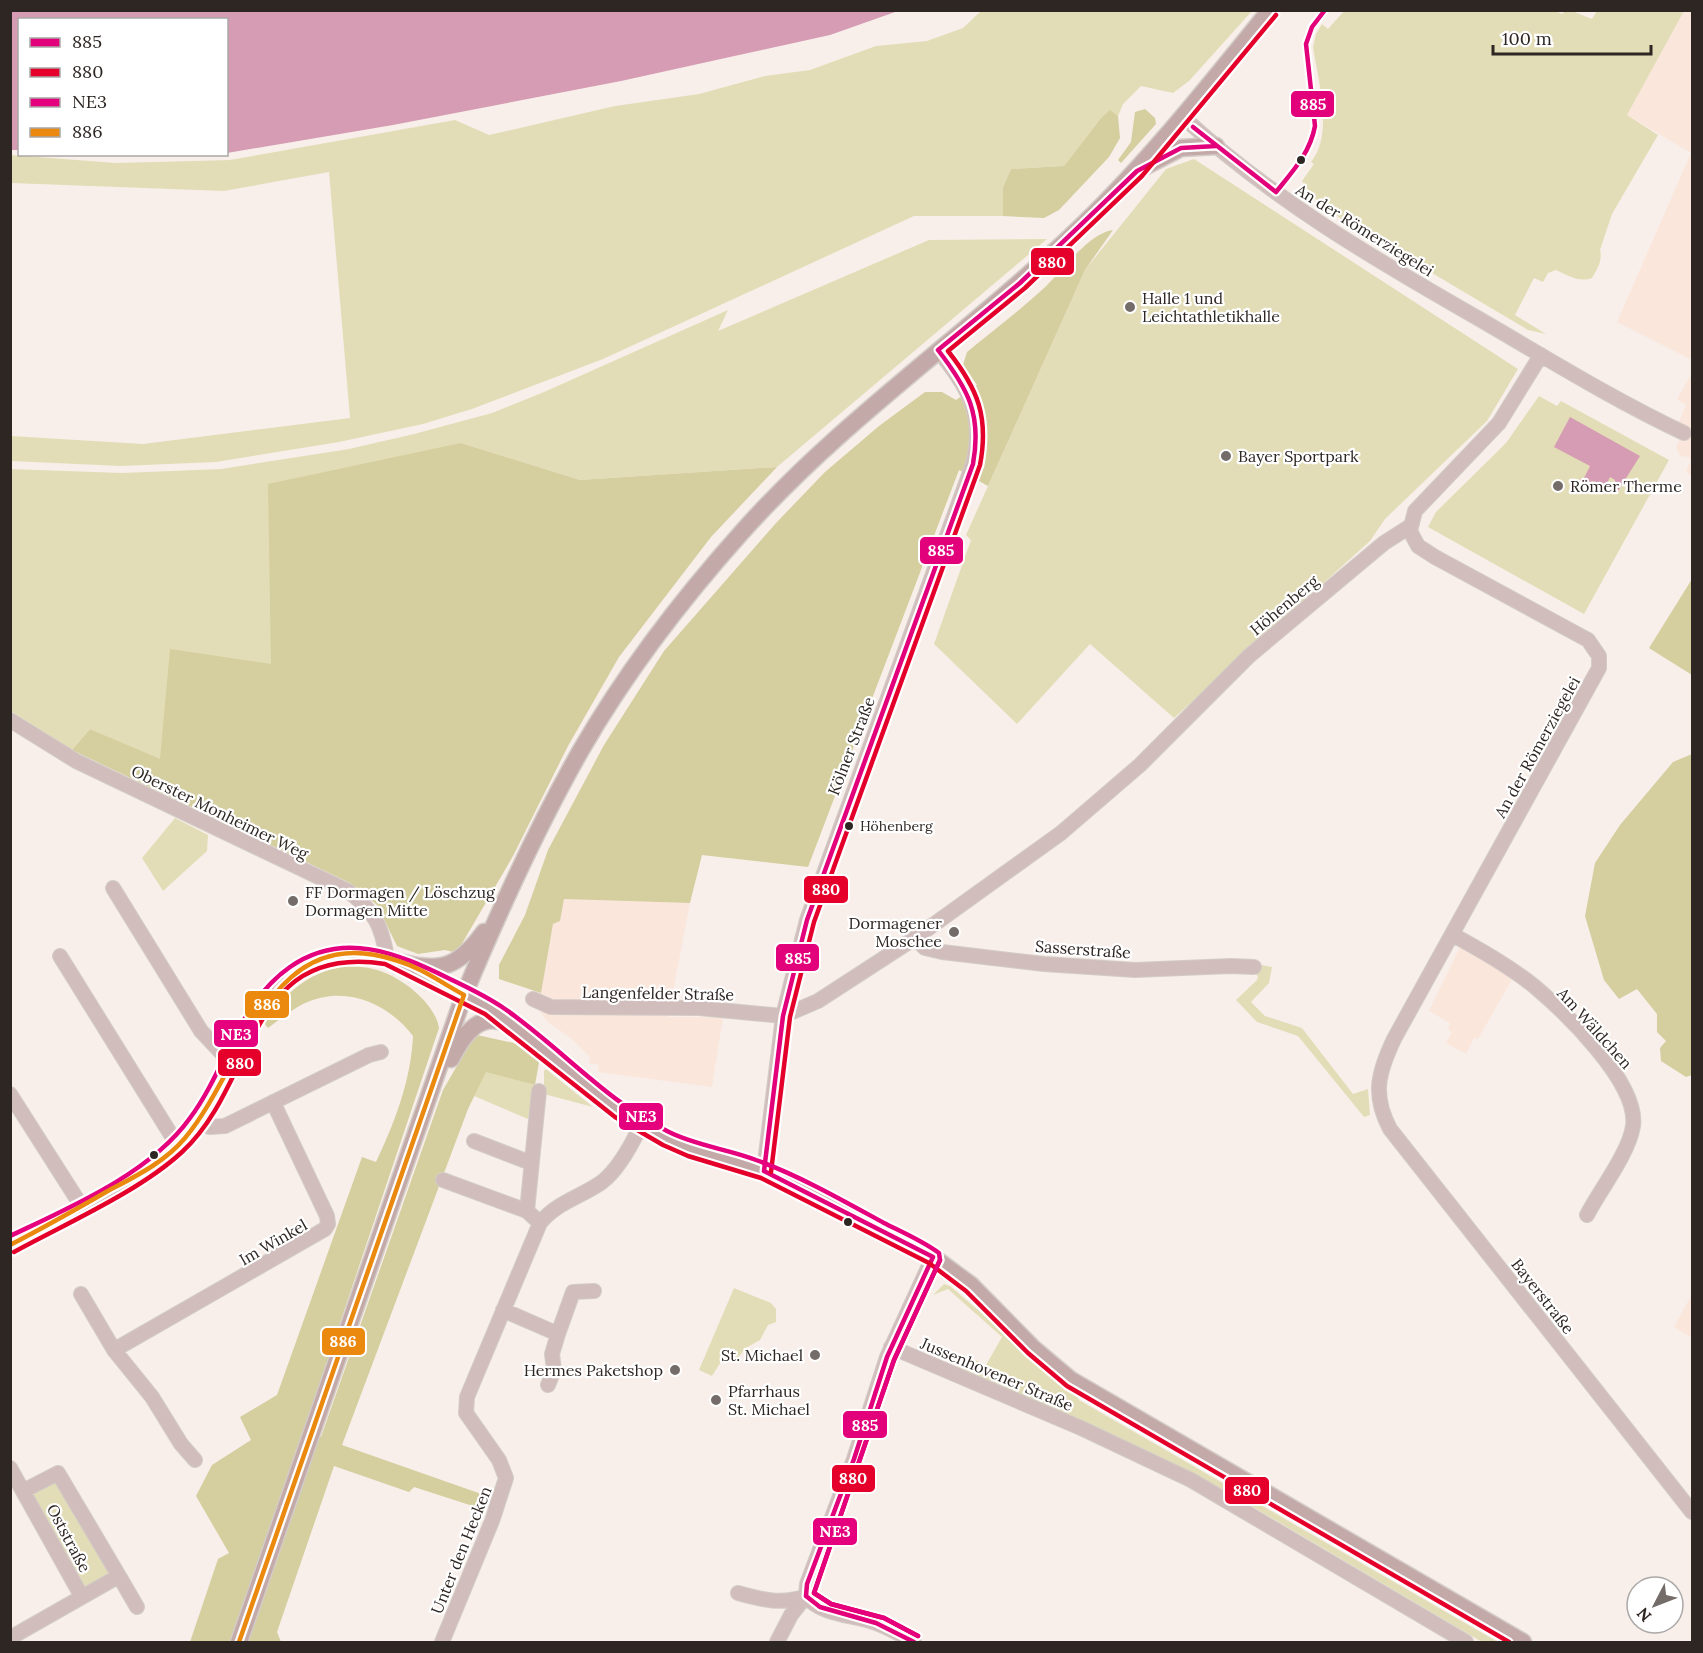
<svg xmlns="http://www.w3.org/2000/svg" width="1703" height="1653" viewBox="0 0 1703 1653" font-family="Lora,serif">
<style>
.built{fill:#fae6db}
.green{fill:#e3ddb7}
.forest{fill:#d5ce9e}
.water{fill:#d59cb3}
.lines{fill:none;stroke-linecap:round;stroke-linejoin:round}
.minor-casing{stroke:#d3ccc7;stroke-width:16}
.major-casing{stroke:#d3ccc7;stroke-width:19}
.minor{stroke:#d1bdbc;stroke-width:14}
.major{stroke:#c3aaa9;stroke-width:16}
.bus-1-casing{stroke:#fff;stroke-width:9}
.bus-2-casing{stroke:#fff;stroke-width:9}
.bus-3-casing{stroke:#fff;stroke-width:9}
.bus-4-casing{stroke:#fff;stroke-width:9}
.bus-1{stroke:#e3007b;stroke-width:4.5}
.bus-2{stroke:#e4002b;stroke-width:4.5}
.bus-3{stroke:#e5007d;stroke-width:4.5}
.bus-4{stroke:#eb880e;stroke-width:4.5}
.bus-dot{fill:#2d2622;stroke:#fff;stroke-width:2}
.poi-dot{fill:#746c68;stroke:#fff;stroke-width:2}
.labels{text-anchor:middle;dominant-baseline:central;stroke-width:4.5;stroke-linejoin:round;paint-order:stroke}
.bus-label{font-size:14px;fill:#2d2622;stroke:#fff;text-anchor:start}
.street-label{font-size:16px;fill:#2d2622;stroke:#fff}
.poi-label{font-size:16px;fill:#2d2622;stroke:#fff;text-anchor:start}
.line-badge{stroke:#fff;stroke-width:2}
.badge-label{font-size:16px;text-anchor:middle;font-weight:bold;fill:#fff}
</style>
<rect width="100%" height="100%" fill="#f8efea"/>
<path class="built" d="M1684,11H1692V360L1617,322L1691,153L1627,115Z
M1692,373V477L1686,471L1691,461L1689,457L1680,456L1676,447L1683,434L1676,428L1686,405L1677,399Z
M564,899L690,903L668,1017H723L712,1087L598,1072L599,1065L589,1063L590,1057L572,1039L548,1022L538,1009L553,924L560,921Z
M1461,945L1514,976L1478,1039L1474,1038L1466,1054L1446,1043L1452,1032L1448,1029L1450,1023L1429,1011Z
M1692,1294V1338L1674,1327Z"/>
<path class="green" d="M981,11H1252L1189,81L1173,93L1141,86L1123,104L1118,116L1110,111L1101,118L1064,166L1011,169L1003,187V216H914L603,359L472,409L423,424L339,442L216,462L121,466L11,461V436L143,444L350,418L329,172L224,191L11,183V155L116,163L230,160L455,120L489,135L615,106L699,94L765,76L810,70L876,46L927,41L963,28Z
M1555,11L1562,14L1565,11H1572L1592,19L1597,11H1684L1627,115L1658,135L1612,214L1600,250C1603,260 1597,270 1592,278C1579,283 1567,275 1556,270L1548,273L1543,282L1534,278L1515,315L1546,334L1528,330L1341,219L1313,197L1302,181L1314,164L1311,162C1334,134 1318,81 1313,47L1316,34L1322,24L1328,29L1344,11Z
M1194,159L1518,369L1487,421L1385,519L1370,541L1174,718L1090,644L1017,724L934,644L971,540L966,535L1085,270L1166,169Z
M1047,239L777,467L580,480L461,443L271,665L160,760L90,729L72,750L11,711L10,469L122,473L221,469L349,449L414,434L492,413L544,392L728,310L718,331L929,240Z
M1539,396L1557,406L1561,401L1669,460L1584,614L1428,527L1436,512L1506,443Z
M175,818L208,835L207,851L163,891L142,858Z
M1256,964L1272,967L1269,983L1251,1002L1265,1016L1302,1028L1353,1094L1368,1089L1370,1115L1364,1117L1298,1036L1257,1022L1236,1000L1257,980L1258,976L1253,971Z
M546,1069L593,1107L544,1094V1071Z
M486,1071L535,1085L528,1119L474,1096Z
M944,1284L950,1286L1077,1395L1079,1400L1498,1642H1482L1226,1491L1023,1396L958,1369L956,1362L964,1355L986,1365L1002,1337L948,1289L933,1295Z
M734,1288L771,1303L776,1309V1322L768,1325L760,1340L746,1348L734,1362L722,1360L712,1376L699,1370Z
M55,1480L112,1576L83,1592L29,1493Z"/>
<path class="forest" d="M1145,109L1155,118L1156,124L1121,163L1118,160L1131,142L1135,112Z
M1110,110L1118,116L1120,138L1109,157L1059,210L1044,218L1003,216V187L1011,169L1064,166L1101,118Z
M1113,230L1085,270L988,486L959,470L808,867L702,855L690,903L564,899L560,921L553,924L541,993L499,979V965L525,915L548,850L604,745L664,651L777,522L825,472L879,426L925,392H942L956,400L977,385L963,365L967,352C993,331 1019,311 1043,289C1061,273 1088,233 1113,230Z
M461,443L580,480L777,467L711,537L619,657L568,746L513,856L460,947L453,952L445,950L418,954L397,946L377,905L350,883L72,750L90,729L160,759L170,649L271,664L268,484Z
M1692,579V675L1649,648Z
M1692,754V1075L1686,1077L1661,1061L1660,1048L1666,1041L1657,1032V1014L1637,989L1619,999L1604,980L1585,916L1595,863L1620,825L1673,762Z
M340,967C351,967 362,966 373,969C398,974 435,1002 439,1028L304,1430L321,1437L443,1090L469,1045L477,1035L514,1043L539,1062L535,1085L486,1072L468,1109L342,1445L487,1496L479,1508L414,1487L409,1492L334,1466L277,1632L281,1642H190L218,1559L229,1553L196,1496L212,1465L251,1440L240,1417L277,1395L362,1157L376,1162C395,1122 411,1080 413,1036C387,1002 344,984 303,1004C291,1010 279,1020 268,1028L264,1023C284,995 306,974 340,967Z"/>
<path class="water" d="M10,11L11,10L898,11L830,35L621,81L393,125L227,153L226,20H20L19,150H11Z
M1570,417L1640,456L1618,491L1614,489L1615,480L1610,477L1607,483L1599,485L1593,481L1587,485L1581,482L1580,479L1584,478L1590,466L1554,447Z"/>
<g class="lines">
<g class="minor-casing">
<path id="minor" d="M1182,116C1271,199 1376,260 1481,320C1548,359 1614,400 1684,433
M1541,355L1499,423L1415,511L1410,531L1418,546L1435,557L1588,640L1599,656V668L1394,1039C1378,1073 1372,1095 1390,1129L1692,1512
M10,720L76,761L348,891C375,912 381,924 387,957
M113,888L201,1031L231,1063
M1453,935C1481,950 1509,966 1534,986C1565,1012 1639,1083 1633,1126C1629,1153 1600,1190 1587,1215
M915,938L925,948L942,952L1044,964L1135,970L1231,966L1254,967
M60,956L178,1146
M533,999L551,1007L699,1008L783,1016L818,1001L915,938L1061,833L1140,765L1249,656L1384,543L1409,527
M539,1091L527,1211L540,1223
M10,1094L82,1207
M197,1124L210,1127L225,1126L369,1055L381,1052
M474,1141L531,1163
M764,1171L783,1016L807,920L973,464C985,414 969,389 938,350
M443,1180L527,1211
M10,1245C43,1228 75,1210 107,1192C134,1177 164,1162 185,1138C245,1070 260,926 386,957C413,963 439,982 464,995
M81,1294L114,1350
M503,1310L558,1334L552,1354L554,1370L548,1385
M558,1334L573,1292L594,1291
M891,1347L1081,1428L1191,1480L1466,1642
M195,1460L181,1444L152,1397L114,1350L325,1229L328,1224L327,1216L273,1102
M10,1468L82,1597L119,1576L137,1607
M25,1490L58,1473L119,1576
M738,1593C763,1600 781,1605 806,1596
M806,1596L807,1584L854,1459L887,1357L933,1257
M806,1596C820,1615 854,1615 876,1623C889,1628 902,1635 914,1642
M10,1638L82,1597
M442,1642L492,1521L506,1478L499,1460L466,1413L467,1397L540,1223C557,1202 581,1197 602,1182C619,1169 632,1144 641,1125
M777,1642L791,1615L806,1596"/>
</g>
<g class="major-casing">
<path id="major" d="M1146,166L1181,148L1216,146
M403,963C443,973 460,965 484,932
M464,995L502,1016L641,1125L690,1149L764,1171L933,1257L971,1285L1033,1348L1071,1380L1523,1642
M451,1059C462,1037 479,1010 508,1024
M239,1642L464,995C499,911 536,829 581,750C626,672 682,599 742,532C840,422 962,338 1069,238C1143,169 1206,89 1270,10"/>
</g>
<use href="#minor" class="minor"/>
<use href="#major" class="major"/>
<g class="bus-1-casing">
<path id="bus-1" d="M1193,127L1276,192
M1276,192C1293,171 1310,153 1315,126L1306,44L1312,27L1325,10
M938,350L1020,283L1137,171L1181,148L1216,146
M764,1171L783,1016L807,920L973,464C982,414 968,389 938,350
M764,1171L933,1257
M806,1596L807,1584L854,1459L887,1357L933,1257
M806,1596L820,1607L876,1623L914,1642"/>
</g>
<g class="bus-2-casing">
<path id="bus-2" d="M771,1172L790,1017L814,922L980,465C989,417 978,389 948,351L1025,288L1142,176L1276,15
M14,1252C65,1224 140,1191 182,1152C257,1084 246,942 385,964L485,1014L615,1117L663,1145L688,1156L761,1178L929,1263L966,1291L1028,1353L1067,1386L1509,1642
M918,1636L884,1618L831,1604L814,1593L894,1360L940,1260"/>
</g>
<g class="bus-3-casing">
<path id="bus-3" d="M10,1236C69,1208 151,1173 190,1118C226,1070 238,1003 290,967C343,930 397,953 450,979C469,988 488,997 505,1009C561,1048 607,1102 669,1132C697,1146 728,1149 756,1160C800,1176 842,1200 884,1223C902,1232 923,1241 939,1253L940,1260L894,1360L814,1593L831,1604L884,1618L918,1636"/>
</g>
<g class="bus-4-casing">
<path id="bus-4" d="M10,1245C43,1228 75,1210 106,1192C134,1177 164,1163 185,1138C245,1067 268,919 395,960C420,967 442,983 464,995L239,1642"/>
</g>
<use href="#bus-1" class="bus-1"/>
<use href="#bus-2" class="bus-2"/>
<use href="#bus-3" class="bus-3"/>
<use href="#bus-4" class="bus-4"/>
</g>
<g class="bus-dot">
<circle cx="1301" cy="160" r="5"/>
<circle cx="849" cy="826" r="5"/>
<circle cx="154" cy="1155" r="5"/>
<circle cx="848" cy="1222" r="5"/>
</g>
<g class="poi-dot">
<circle cx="1130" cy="307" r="6"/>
<circle cx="1226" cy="456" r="6"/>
<circle cx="1558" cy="486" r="6"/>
<circle cx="293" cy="901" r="6"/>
<circle cx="954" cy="932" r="6"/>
<circle cx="815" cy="1355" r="6"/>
<circle cx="675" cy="1370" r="6"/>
<circle cx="716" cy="1400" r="6"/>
</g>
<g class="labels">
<g class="bus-label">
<text x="860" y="826">Höhenberg</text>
</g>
<g class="street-label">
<text transform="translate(1365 230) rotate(32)">An der Römerziegelei</text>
<text transform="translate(1284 605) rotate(-40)">Höhenberg</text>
<text transform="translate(851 746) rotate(-69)">Kölner Straße</text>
<text transform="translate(1537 747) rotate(-61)">An der Römerziegelei</text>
<text transform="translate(220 812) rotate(26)">Oberster Monheimer Weg</text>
<text transform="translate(1083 949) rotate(4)">Sasserstraße</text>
<text transform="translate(658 993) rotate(1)">Langenfelder Straße</text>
<text transform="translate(1595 1028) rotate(48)">Am Wäldchen</text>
<text transform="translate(273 1242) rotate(-30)">Im Winkel</text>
<text transform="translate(1543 1296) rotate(52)">Bayerstraße</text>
<text transform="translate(997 1374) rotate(23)">Jussenhovener Straße</text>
<text transform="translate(69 1538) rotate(62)">Oststraße</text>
<text transform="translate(461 1550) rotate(-68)">Unter den Hecken</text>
</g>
<g class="poi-label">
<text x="1142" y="298">Halle 1 und<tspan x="1142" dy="18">Leichtathletikhalle</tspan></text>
<text x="1238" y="456">Bayer Sportpark</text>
<text x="1570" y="486">Römer Therme</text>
<text x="305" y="892">FF Dormagen / Löschzug<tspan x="305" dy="18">Dormagen Mitte</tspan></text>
<text x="942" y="923" text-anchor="end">Dormagener<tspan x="942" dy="18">Moschee</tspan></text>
<text x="803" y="1355" text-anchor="end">St. Michael</text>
<text x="663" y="1370" text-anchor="end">Hermes Paketshop</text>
<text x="728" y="1391">Pfarrhaus<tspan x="728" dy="18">St. Michael</tspan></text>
</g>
</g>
<g class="line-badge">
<rect x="1290" y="90" width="45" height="28" rx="6" fill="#e3007b"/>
<rect x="1030" y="247" width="45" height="29" rx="6" fill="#e4002b"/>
<rect x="919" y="536" width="45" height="29" rx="6" fill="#e3007b"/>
<rect x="803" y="875" width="46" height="29" rx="6" fill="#e4002b"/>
<rect x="775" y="943" width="45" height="29" rx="6" fill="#e3007b"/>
<rect x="244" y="990" width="46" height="29" rx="6" fill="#eb880e"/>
<rect x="213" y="1019" width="46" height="29" rx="6" fill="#e5007d"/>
<rect x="217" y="1048" width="45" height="29" rx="6" fill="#e4002b"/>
<rect x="618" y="1102" width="46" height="29" rx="6" fill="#e5007d"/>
<rect x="321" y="1327" width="45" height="29" rx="6" fill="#eb880e"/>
<rect x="842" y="1410" width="46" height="29" rx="6" fill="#e3007b"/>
<rect x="831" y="1464" width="45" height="29" rx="6" fill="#e4002b"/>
<rect x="1224" y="1476" width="46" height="29" rx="6" fill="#e4002b"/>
<rect x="812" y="1517" width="46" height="29" rx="6" fill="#e5007d"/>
</g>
<g class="badge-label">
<text x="1313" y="110">885</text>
<text x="1052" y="268">880</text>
<text x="941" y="556">885</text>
<text x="826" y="895">880</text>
<text x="798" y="964">885</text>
<text x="267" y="1010">886</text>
<text x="236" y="1040">NE3</text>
<text x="240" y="1069">880</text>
<text x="641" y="1122">NE3</text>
<text x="343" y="1347">886</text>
<text x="865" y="1431">885</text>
<text x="853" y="1484">880</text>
<text x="1247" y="1496">880</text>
<text x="835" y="1537">NE3</text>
</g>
<rect width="1703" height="1653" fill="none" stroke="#2d2622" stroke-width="24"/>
<rect x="18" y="18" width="210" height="138" fill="#ffffff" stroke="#aba8a7" stroke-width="1.5"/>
<rect x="30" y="38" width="30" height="9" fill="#e3007b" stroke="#aba8a7" stroke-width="1.5"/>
<text x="72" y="48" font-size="18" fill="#2d2622">885</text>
<rect x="30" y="68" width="30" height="9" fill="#e4002b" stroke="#aba8a7" stroke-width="1.5"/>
<text x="72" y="78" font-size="18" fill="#2d2622">880</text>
<rect x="30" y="98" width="30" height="9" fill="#e5007d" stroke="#aba8a7" stroke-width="1.5"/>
<text x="72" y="108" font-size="18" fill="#2d2622">NE3</text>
<rect x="30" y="128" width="30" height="9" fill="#eb880e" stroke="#aba8a7" stroke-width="1.5"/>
<text x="72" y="138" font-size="18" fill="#2d2622">886</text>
<g transform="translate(1655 1605) rotate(228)"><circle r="28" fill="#ffffff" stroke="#aba8a7" stroke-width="1.5"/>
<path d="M0-4.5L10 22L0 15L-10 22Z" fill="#746c68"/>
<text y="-9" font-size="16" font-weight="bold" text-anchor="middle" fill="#2d2622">N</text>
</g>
<path d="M1493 45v9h158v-9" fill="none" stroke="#2d2622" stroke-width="3"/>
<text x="1502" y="45" font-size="18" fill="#2d2622" stroke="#ffffff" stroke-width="4.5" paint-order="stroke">100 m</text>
</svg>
